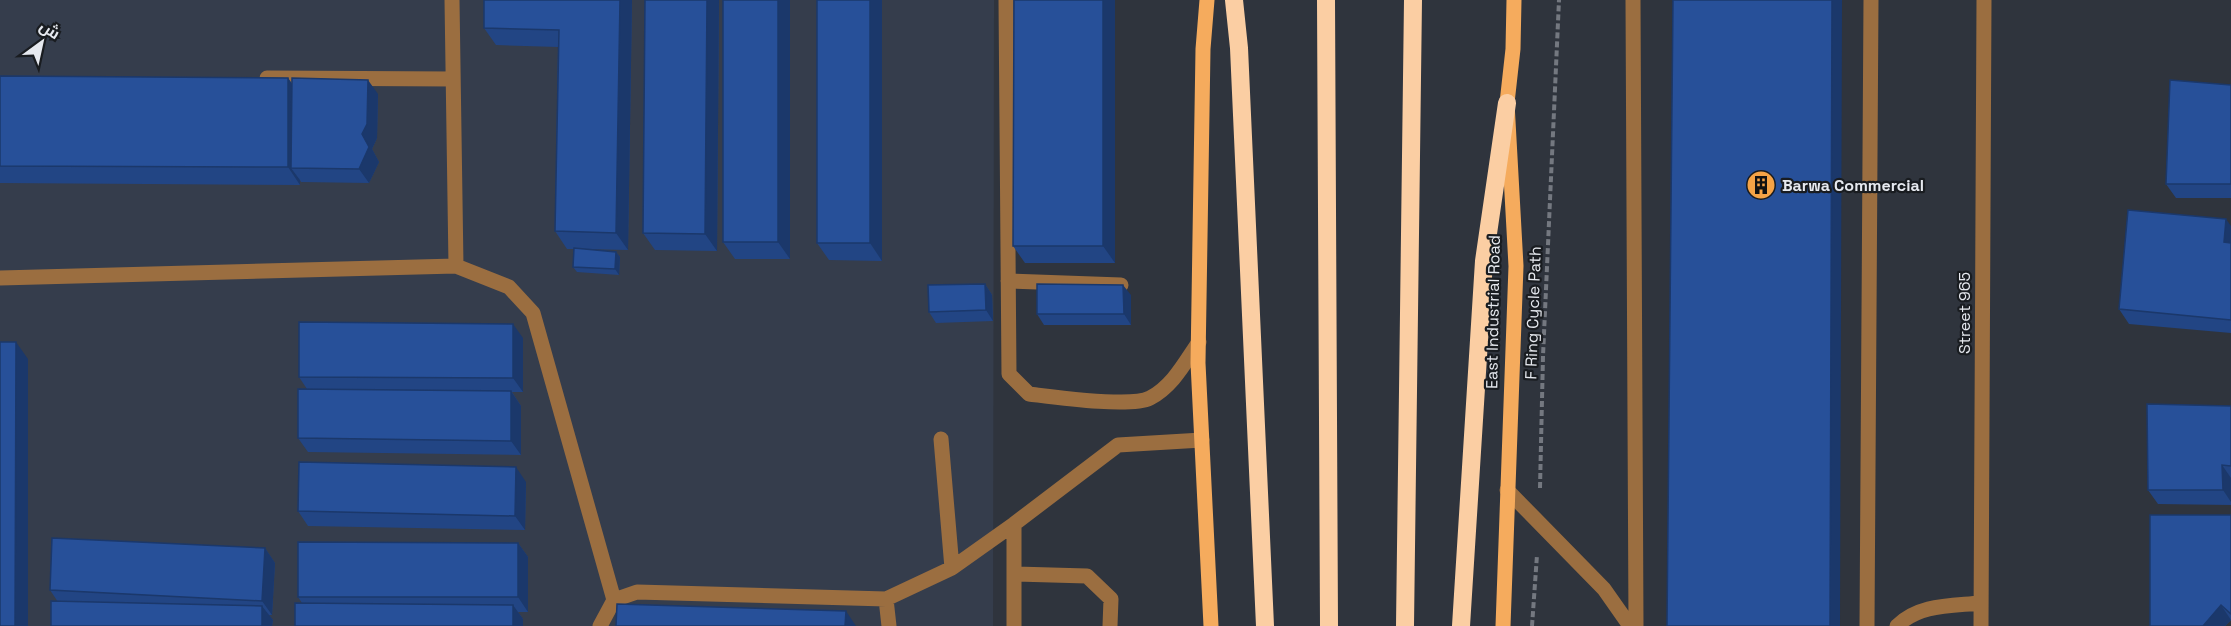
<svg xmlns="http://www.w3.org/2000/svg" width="2231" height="626" viewBox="0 0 2231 626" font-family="'Space Grotesk',Cairo,sans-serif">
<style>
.built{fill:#353d4c}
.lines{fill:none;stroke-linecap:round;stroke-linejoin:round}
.path{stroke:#747880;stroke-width:4;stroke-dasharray:6 3;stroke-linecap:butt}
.minor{stroke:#9b6e40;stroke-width:15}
.major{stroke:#f5ab5d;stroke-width:15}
.highway{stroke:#fbcea3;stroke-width:18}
.wall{fill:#224584}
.shaded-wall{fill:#1b386b}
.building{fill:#275099;stroke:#1b386b;stroke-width:1.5}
.labels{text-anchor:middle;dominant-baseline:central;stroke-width:4.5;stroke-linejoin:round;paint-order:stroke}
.poi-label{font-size:16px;font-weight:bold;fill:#e6e9ef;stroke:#191c20;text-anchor:start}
.street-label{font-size:16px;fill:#e6e9ef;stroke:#191c20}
</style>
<rect width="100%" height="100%" fill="#2f343d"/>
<path class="built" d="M0,0H994L993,626H0Z"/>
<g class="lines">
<path class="path" d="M1540,488L1543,356L1559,0
M1532,626L1537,555"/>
<path class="minor" d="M452,0L456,266
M1006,0L1009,374L1029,394C1054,397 1130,408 1150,398C1173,386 1185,362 1199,342
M1633,0L1636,626
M267,78L453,79
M0,278L456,266L509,287L533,313L614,600
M1008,281L1121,285
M941,439L952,568
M1507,490L1604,589L1630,626
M1014,524V574L1087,576L1111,599L1110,626
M1014,574V626
M600,626L614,600L637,592L886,599
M889,626L886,599L952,568L1014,524L1118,445L1202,440
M1867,626L1871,0
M1897,626C1919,604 1951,606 1980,603
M1981,626L1984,0"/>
<path class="major" d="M1207,0L1203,49L1198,363L1211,626
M1503,626L1516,266L1507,103L1513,49L1514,0"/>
<path class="highway" d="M1234,0L1239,48L1265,626
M1326,0L1329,626
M1405,626L1413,0
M1461,626L1484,261L1507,103"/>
</g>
<path class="wall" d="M484,0H632L628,250L581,249L616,252L620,257L619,275L577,272L573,267L574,249H567L555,231L558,47L496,45L484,28Z
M645,0H719L717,251L655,250L643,233Z
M723,0L790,259H735L723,242Z
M817,0L882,261L829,260L817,243Z
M1014,0H1115V263H1025L1013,246Z
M0,76L288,78L292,84L378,94L377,138L372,149L379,162L369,183L301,182L300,180V185L0,183Z
M2231,85V198H2176L2166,184Z
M2231,226V333L2129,324L2119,309Z
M985,284L992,295L993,321L936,323L929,312Z
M1131,295V325H1044L1037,314Z
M523,338V392H512L521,406V455L308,452L298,438L307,389L299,377Z
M2231,406V505L2158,504L2148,490Z
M526,482L525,530L308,526L298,511Z
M2231,515V620L2225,626H2150Z
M518,543L528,557V612H518L523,619V626H295L302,603L298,597Z
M265,548L275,563L272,615H269L273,620L272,626H51L58,602L50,590Z"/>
<path class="shaded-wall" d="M620,0H632L628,250L616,233Z
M707,0H719L717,251L705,234Z
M778,0H790V259L778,242Z
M870,0H882V261L870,243Z
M1103,0H1115V263L1103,246Z
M1832,0H1842L1840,626H1830Z
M288,78L300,95L291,168L300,180V185L288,167Z
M368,80L378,94L377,138L372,149L379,162L369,183L359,169Z
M2226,219L2231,226V252L2224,242Z
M616,252L620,257L619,275L615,269Z
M985,284L992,295L993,321L986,310Z
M1123,285L1131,295V325L1124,314Z
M513,324L523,338V392L513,378Z
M16,342L28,359V626H15Z
M511,391L521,406V455L511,441Z
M2222,465L2231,478V502L2223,490Z
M516,467L526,482L525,530L515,516Z
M518,543L528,557V612L518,597Z
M265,548L275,563L272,615L262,601Z
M513,605L523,619V626H513Z
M2221,605L2231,620L2225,626H2203Z
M262,606L273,620L272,626H262Z
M846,611L856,626H845Z"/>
<path class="building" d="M484,0H620L616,233L555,231L559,30L484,28Z
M645,0H707L705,234L643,233Z
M723,0H778V242H723Z
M817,0H870V243H817Z
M1014,0H1103V246H1013Z
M1673,0H1832L1830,626H1667Z
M0,76L288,78V167L0,166Z
M292,78L368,80L367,124L362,134L369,147L359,169L291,168Z
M2170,80L2231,85V184H2166Z
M2128,210L2226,219L2224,242L2231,243V320L2119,309Z
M574,248L616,252L615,269L573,267Z
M985,284L986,310L929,312L928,285Z
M1037,284L1123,285L1124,314H1037Z
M299,322L513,324V378L299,377Z
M0,342H16L15,626H0Z
M298,389L511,391V441L298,438Z
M2147,404L2231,406V466L2222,465L2223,490H2148Z
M299,462L516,467L515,516L298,511Z
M2150,515H2231V614L2221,605L2203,626H2150Z
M52,538L265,548L262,601L50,590Z
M298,542L518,543V597H298Z
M51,601L262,606V626H51Z
M295,603L513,605V626H295Z
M617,604L846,611L845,626H616Z"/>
<defs>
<g id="building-disc" transform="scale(1.5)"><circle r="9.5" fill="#f5a346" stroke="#191c20"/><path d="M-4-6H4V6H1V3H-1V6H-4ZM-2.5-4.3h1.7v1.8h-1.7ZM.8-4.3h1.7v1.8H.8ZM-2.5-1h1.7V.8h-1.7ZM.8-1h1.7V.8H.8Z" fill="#111"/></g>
</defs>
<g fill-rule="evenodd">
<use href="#building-disc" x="1761" y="185"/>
</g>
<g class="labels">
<g class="poi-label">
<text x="1782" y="185">Barwa Commercial</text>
</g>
<g class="street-label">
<text transform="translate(1493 312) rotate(-89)">East Industrial Road</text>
<text transform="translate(1533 313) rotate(-88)">F Ring Cycle Path</text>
<text transform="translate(1964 313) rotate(-90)">Street 965</text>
</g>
</g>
<g transform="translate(42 42) rotate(33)" stroke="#191c20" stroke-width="4.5" paint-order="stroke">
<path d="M0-4.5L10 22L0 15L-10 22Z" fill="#e6e9ef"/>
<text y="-9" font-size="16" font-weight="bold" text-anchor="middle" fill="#e6e9ef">ش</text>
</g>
</svg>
